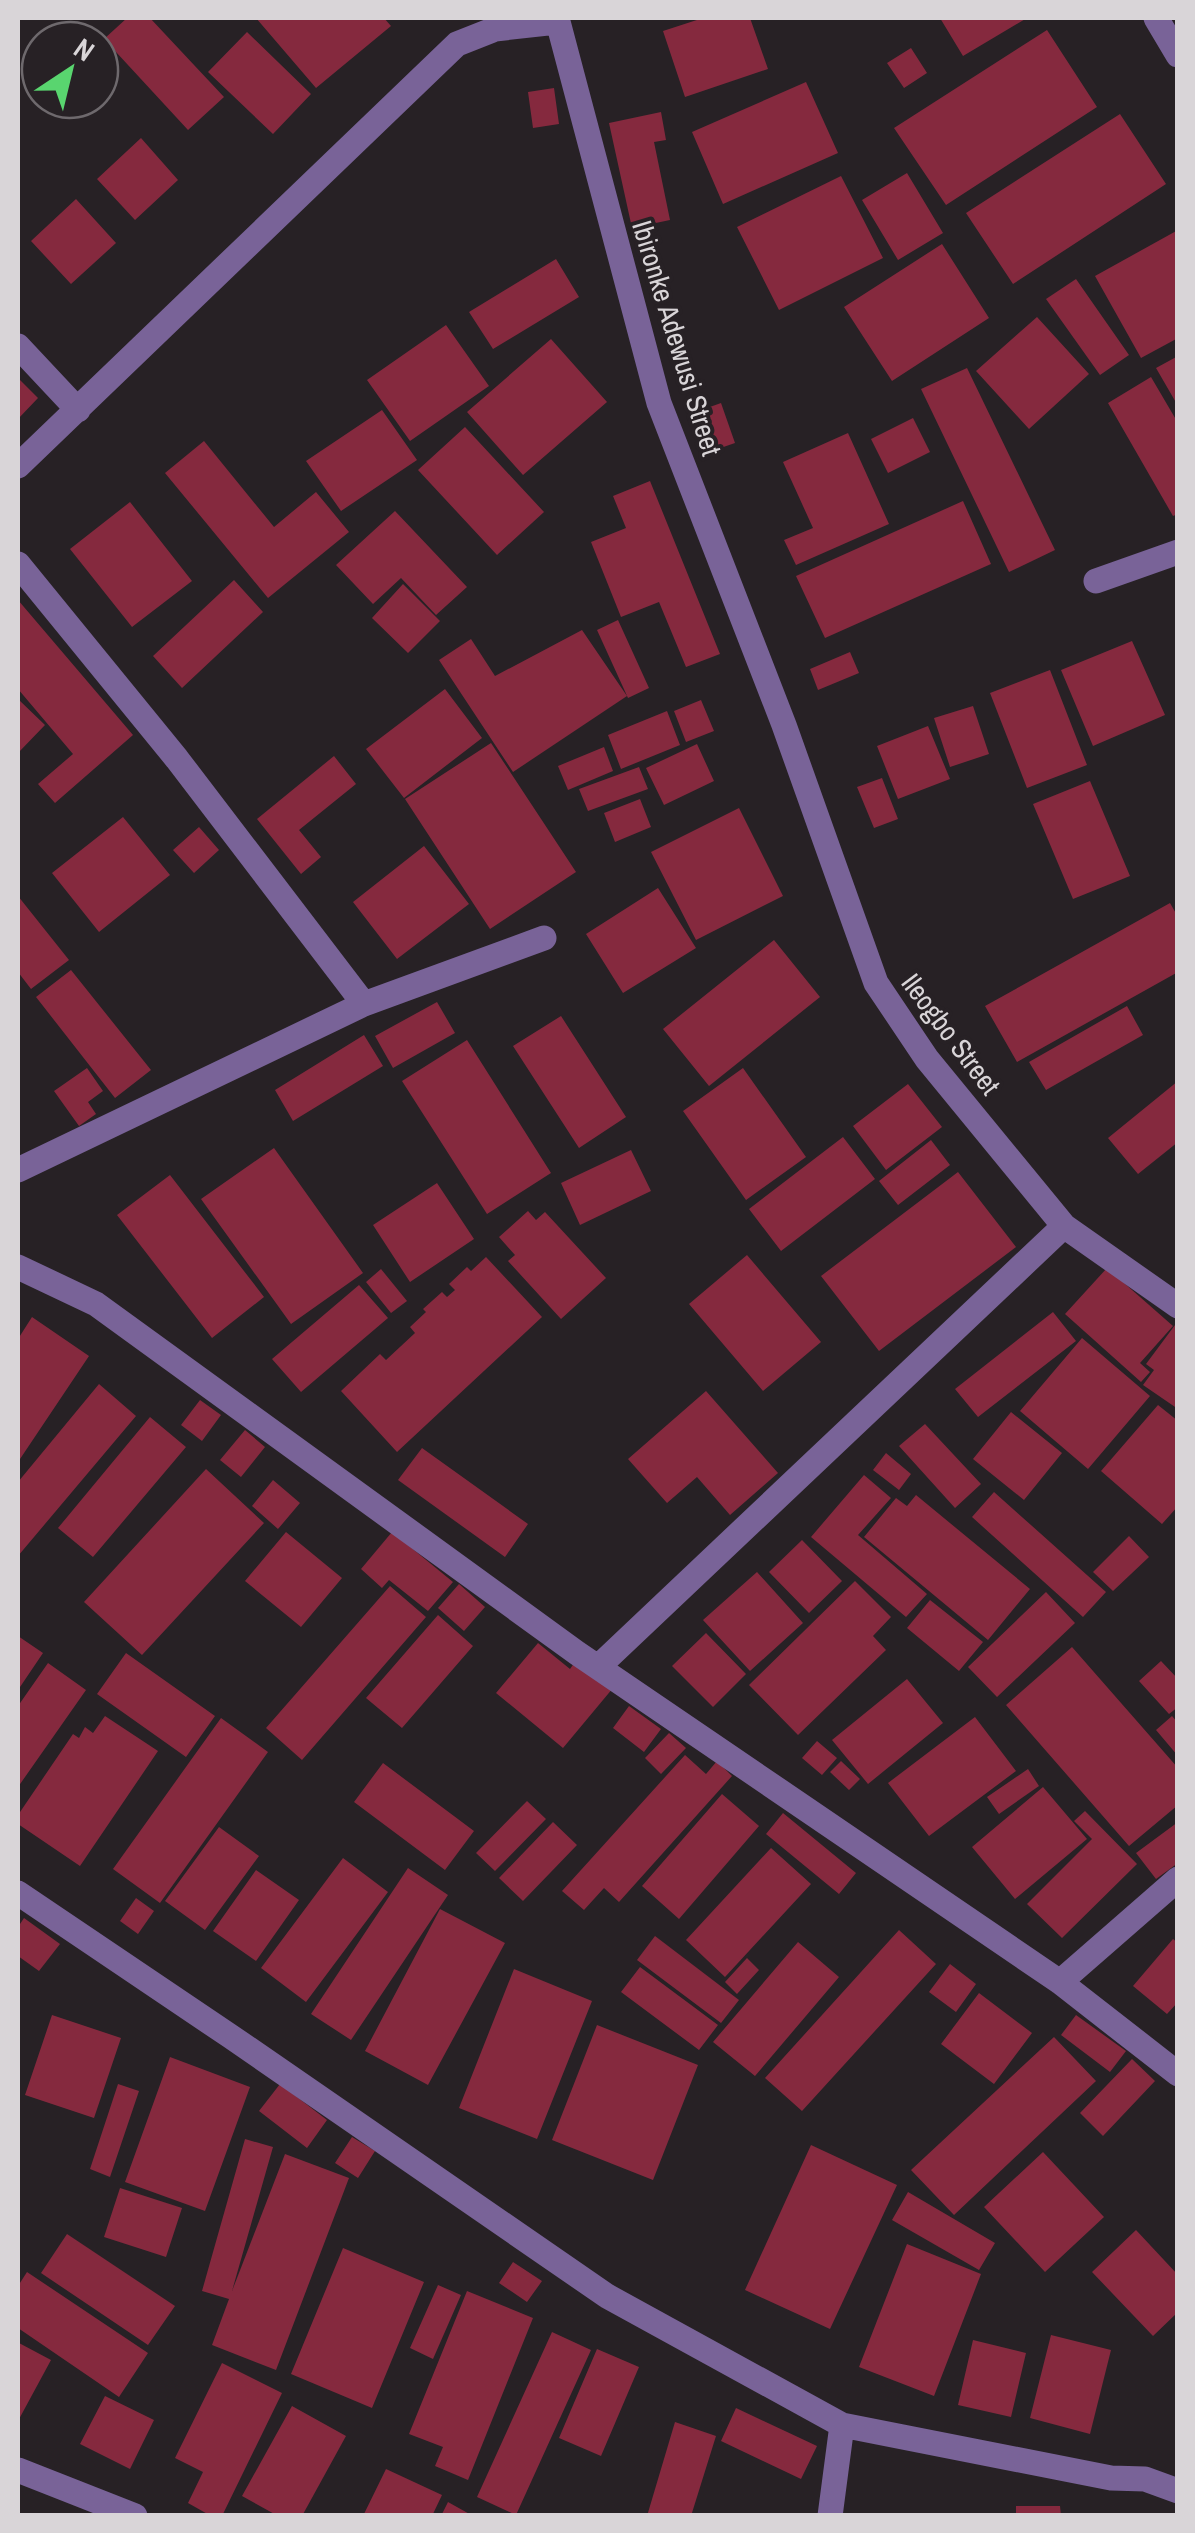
<svg xmlns="http://www.w3.org/2000/svg" width="1195" height="2533" viewBox="0 0 1195 2533" font-family="'Archivo Narrow',sans-serif">
<style>
.building{fill:#85293e}
.lines{fill:none;stroke-linecap:round;stroke-linejoin:round}
.minor{stroke:#796398;stroke-width:25}
.labels{text-anchor:middle;dominant-baseline:central;stroke-width:8;stroke-linejoin:round;paint-order:stroke}
.street-label{font-size:28px;fill:#d9d5d8;stroke:#272125}
</style>
<rect width="100%" height="100%" fill="#272125"/>
<path class="building" d="M127,18H150L224,97L188,130L104,39Z
M256,18H384L391,26L316,88Z
M703,18H750L768,69L685,97L663,31Z
M940,18H1027L963,56Z
M1047,30L1097,107L946,205L894,128Z
M247,32L311,94L273,134L208,72Z
M911,48L927,73L904,88L887,63Z
M806,82L838,153L723,204L692,132Z
M554,88L559,124L533,128L528,92Z
M661,112L666,140L654,142L670,220L632,228L609,123Z
M1120,114L1166,184L1013,284L966,213Z
M141,138L178,180L135,220L97,179Z
M907,173L943,233L898,260L862,200Z
M841,176L883,258L779,310L737,227Z
M76,199L116,243L71,284L31,241Z
M1178,230V338L1141,358L1095,276Z
M942,244L989,318L892,381L844,307Z
M556,259L579,297L493,349L469,312Z
M1076,279L1129,355L1100,375L1046,299Z
M1037,317L1089,374L1029,429L976,371Z
M446,325L489,386L410,441L367,380Z
M551,339L607,402L523,475L467,412Z
M1178,356V406L1156,368Z
M967,368L1055,550L1009,572L921,389Z
M1151,377L1178,423V514L1173,516L1108,403Z
M18,378L38,398L18,419Z
M721,403L735,443L706,453L693,413Z
M382,410L417,460L341,511L306,461Z
M913,418L930,452L888,473L871,439Z
M465,427L544,512L497,555L418,470Z
M848,433L889,524L796,565L784,540L813,528L783,462Z
M204,441L274,527L316,492L349,532L268,598L165,473Z
M650,481L720,654L686,667L659,602L621,617L591,542L626,528L613,496Z
M963,501L991,564L825,638L796,576Z
M130,502L192,581L132,627L70,549Z
M395,511L467,587L436,615L401,578L373,604L336,565Z
M234,580L263,612L182,688L153,656Z
M403,584L440,621L408,653L372,618Z
M18,600L133,735L55,803L38,784L73,754L18,689Z
M618,620L649,688L628,698L597,630Z
M582,630L627,696L513,772L439,660L471,639L495,676Z
M1132,641L1165,715L1093,746L1061,670Z
M850,652L859,673L818,690L810,669Z
M1050,670L1087,765L1027,788L990,693Z
M445,689L482,738L404,798L366,749Z
M18,699L45,725L18,753Z
M701,700L714,731L686,742L674,711Z
M973,706L989,754L950,767L934,718Z
M667,711L680,745L621,769L608,735Z
M928,726L950,779L898,799L877,746Z
M491,743L576,872L490,929L405,799Z
M697,744L714,781L664,805L646,768Z
M604,747L613,771L568,790L558,766Z
M334,756L356,784L299,830L321,857L301,874L257,819Z
M639,767L648,789L588,811L579,789Z
M882,778L898,819L874,828L857,787Z
M1090,781L1130,876L1073,899L1033,804Z
M640,799L651,827L615,842L604,813Z
M739,808L783,896L696,940L651,852Z
M123,817L170,875L99,932L52,873Z
M199,827L219,850L194,873L173,850Z
M424,846L469,904L397,959L353,902Z
M658,888L696,948L623,993L586,934Z
M18,896L69,960L31,989L18,972Z
M1170,903L1178,917V972L1017,1062L985,1006Z
M774,940L820,997L709,1086L663,1029Z
M71,970L151,1070L115,1098L36,997Z
M437,1002L455,1033L393,1068L375,1036Z
M1127,1006L1143,1035L1046,1090L1029,1062Z
M561,1016L626,1117L579,1148L513,1046Z
M364,1035L383,1066L293,1121L275,1090Z
M467,1040L551,1173L487,1214L402,1081Z
M87,1068L103,1091L88,1102L96,1114L79,1126L54,1091Z
M743,1068L806,1157L746,1200L683,1111Z
M1178,1081V1142L1138,1174L1108,1138Z
M908,1084L942,1127L886,1170L853,1126Z
M843,1137L875,1179L781,1251L749,1209Z
M931,1140L950,1165L898,1205L879,1181Z
M274,1148L363,1273L291,1324L201,1199Z
M631,1150L651,1191L580,1225L561,1183Z
M958,1172L1016,1247L879,1351L821,1276Z
M170,1175L264,1297L212,1338L117,1215Z
M437,1183L474,1239L410,1282L373,1225Z
M528,1211L536,1220L545,1212L606,1278L561,1319L508,1261L515,1255L499,1237Z
M747,1255L821,1342L763,1391L689,1304Z
M486,1257L542,1317L397,1452L341,1391L380,1354L386,1360L415,1333L410,1327L426,1312L423,1309L442,1292L447,1297L455,1290L449,1284L467,1267L471,1271Z
M1107,1268L1173,1326L1140,1363L1150,1372L1141,1382L1065,1314Z
M381,1269L407,1301L391,1313L366,1282Z
M359,1285L388,1318L301,1392L272,1359Z
M1053,1312L1076,1341L978,1417L955,1389Z
M32,1317L89,1356L18,1462V1339Z
M1178,1321V1409L1143,1385L1154,1370L1146,1364Z
M1082,1338L1150,1396L1088,1469L1020,1411Z
M99,1384L136,1416L18,1556V1482Z
M706,1391L778,1473L730,1515L697,1477L667,1503L628,1459Z
M200,1400L221,1415L202,1441L181,1425Z
M1158,1405L1178,1421V1506L1162,1524L1101,1471Z
M1011,1412L1062,1453L1024,1500L973,1459Z
M150,1417L186,1447L93,1557L58,1528Z
M925,1424L981,1484L955,1508L899,1446Z
M245,1430L265,1447L241,1477L220,1460Z
M422,1448L528,1524L505,1557L398,1480Z
M886,1453L911,1474L899,1490L873,1470Z
M206,1469L264,1523L142,1655L84,1602Z
M864,1475L891,1498L858,1535L927,1594L906,1617L811,1537Z
M273,1480L300,1503L278,1529L252,1506Z
M994,1492L1106,1592L1083,1617L972,1517Z
M916,1495L1030,1589L988,1640L864,1537L896,1498L907,1506Z
M286,1532L342,1578L301,1627L245,1581Z
M392,1532L453,1582L428,1611L389,1580L382,1588L361,1569Z
M1129,1536L1149,1557L1113,1591L1093,1572Z
M802,1540L842,1581L809,1613L769,1572Z
M757,1572L803,1623L750,1671L703,1620Z
M855,1581L891,1617L873,1636L886,1650L798,1735L749,1685Z
M459,1584L485,1607L464,1631L438,1608Z
M390,1586L426,1617L302,1760L266,1728Z
M1046,1592L1075,1623L997,1697L968,1667Z
M930,1600L983,1642L959,1671L907,1628Z
M438,1615L473,1646L402,1728L366,1698Z
M706,1633L746,1674L713,1707L672,1666Z
M18,1636L43,1653L18,1690Z
M538,1643L570,1669L577,1659L613,1688L563,1748L496,1693Z
M1072,1647L1178,1768V1805L1129,1846L1006,1705Z
M126,1653L215,1716L186,1757L97,1694Z
M1161,1661L1178,1679V1707L1169,1714L1139,1681Z
M48,1663L86,1690L18,1787V1706Z
M907,1679L943,1723L868,1784L832,1740Z
M629,1706L661,1729L644,1752L613,1728Z
M105,1716L158,1751L80,1866L18,1824V1815L73,1734L79,1738L85,1727L93,1733Z
M1172,1716L1178,1723V1756L1156,1730Z
M975,1717L1016,1771L929,1836L888,1783Z
M221,1718L268,1752L160,1903L113,1869Z
M669,1733L686,1748L661,1774L645,1758Z
M817,1741L837,1758L822,1775L802,1758Z
M685,1755L706,1774L717,1761L732,1776L619,1902L604,1888L584,1910L562,1891Z
M841,1761L860,1779L849,1790L830,1772Z
M383,1763L474,1831L445,1870L354,1802Z
M1028,1769L1039,1786L999,1814L987,1797Z
M1043,1787L1087,1839L1015,1899L972,1847Z
M722,1794L759,1826L679,1919L642,1886Z
M527,1801L546,1819L495,1871L476,1853Z
M1085,1811L1137,1864L1062,1938L1027,1904L1092,1839L1074,1821Z
M783,1813L856,1873L839,1894L766,1834Z
M553,1822L577,1845L523,1901L499,1878Z
M1178,1822V1863L1156,1879L1136,1853Z
M219,1827L259,1856L205,1930L165,1901Z
M771,1848L811,1884L725,1977L686,1940Z
M343,1858L388,1892L306,2002L261,1968Z
M408,1868L448,1895L351,2040L311,2014Z
M256,1870L299,1900L256,1961L213,1931Z
M136,1898L154,1911L138,1934L120,1921Z
M440,1909L505,1943L428,2085L365,2051Z
M24,1918L60,1944L39,1971L18,1956V1927Z
M899,1930L936,1964L802,2111L765,2078Z
M655,1936L739,2000L721,2023L637,1960Z
M1173,1939L1178,1943V2002L1167,2014L1133,1986Z
M798,1942L839,1977L755,2076L713,2042Z
M747,1958L759,1970L737,1994L725,1982Z
M950,1964L976,1984L956,2012L929,1992Z
M640,1967L718,2025L699,2050L621,1992Z
M514,1969L592,2001L537,2139L459,2108Z
M979,1993L1032,2033L994,2084L941,2044Z
M52,2015L121,2038L94,2118L25,2095Z
M1076,2015L1126,2051L1110,2072L1061,2035Z
M597,2025L698,2065L653,2180L552,2140Z
M1054,2037L1096,2081L954,2215L911,2170Z
M170,2057L250,2087L205,2211L125,2182Z
M1132,2059L1155,2081L1103,2136L1080,2113Z
M118,2084L139,2091L110,2177L90,2169Z
M280,2084L327,2120L307,2148L259,2111Z
M352,2137L375,2151L358,2178L335,2163Z
M245,2139L273,2147L232,2291L285,2154L349,2178L276,2370L212,2345L229,2299L202,2291Z
M811,2145L897,2185L830,2329L745,2290Z
M1043,2152L1104,2217L1045,2272L984,2207Z
M120,2188L182,2208L166,2257L104,2237Z
M908,2192L995,2243L979,2270L892,2220Z
M1136,2230L1178,2275V2312L1153,2336L1092,2272Z
M67,2234L175,2306L148,2345L41,2273Z
M907,2244L981,2274L934,2396L859,2367Z
M343,2248L424,2282L372,2408L291,2374Z
M513,2262L542,2281L527,2302L499,2283Z
M27,2272L148,2353L119,2397L18,2328V2286Z
M438,2285L461,2295L433,2359L410,2348Z
M467,2291L533,2318L468,2480L435,2466L443,2447L409,2434Z
M552,2332L591,2350L516,2515L477,2497Z
M1051,2335L1111,2350L1090,2434L1030,2418Z
M973,2340L1026,2353L1011,2417L958,2405Z
M19,2343L51,2360L18,2421V2347Z
M597,2349L639,2367L601,2456L559,2438Z
M222,2363L282,2393L222,2516H211L188,2503L203,2472L175,2458Z
M105,2396L154,2420L130,2469L80,2444Z
M292,2406L346,2436L302,2516H278L242,2496Z
M736,2408L817,2446L801,2479L721,2441Z
M675,2422L716,2436L691,2516H647Z
M386,2469L442,2495L432,2516H363Z
M448,2502L473,2516H441Z
M1016,2506H1060L1061,2516H1016Z"/>
<g class="lines">
<path class="minor" d="M557,18L659,403L784,725L876,983L927,1059L1064,1226L1178,1306
M1156,18L1178,55
M18,346L78,410
M18,466L457,44L495,29L557,22
M18,564L177,759L364,1004
M1096,581L1178,552
M18,1170L364,1004L544,938
M18,1267L96,1304L577,1653L1060,1982L1178,2074
M598,1667L1064,1226
M18,1893L230,2036L607,2296L842,2425L1111,2478L1145,2479L1178,2491
M1060,1982L1178,1879
M18,2470L135,2516
M830,2516L842,2425"/>
</g>
<g class="labels">
<g class="street-label">
<text transform="translate(677 338) rotate(73)">Ibironke Adewusi Street</text>
<text transform="translate(951 1034) rotate(53)">Ileogbo Street</text>
</g>
</g>
<rect width="1195" height="2533" fill="none" stroke="#d9d5d8" stroke-width="40"/>
<g transform="translate(70 70) rotate(35)"><circle r="48" fill="#272125" stroke="#6e696d" stroke-width="2.5"/>
<path d="M0-8L18 38L0 25L-18 38Z" fill="#59d56f"/>
<text y="-15" font-size="28" font-weight="bold" text-anchor="middle" fill="#d9d5d8">N</text>
</g>
</svg>
